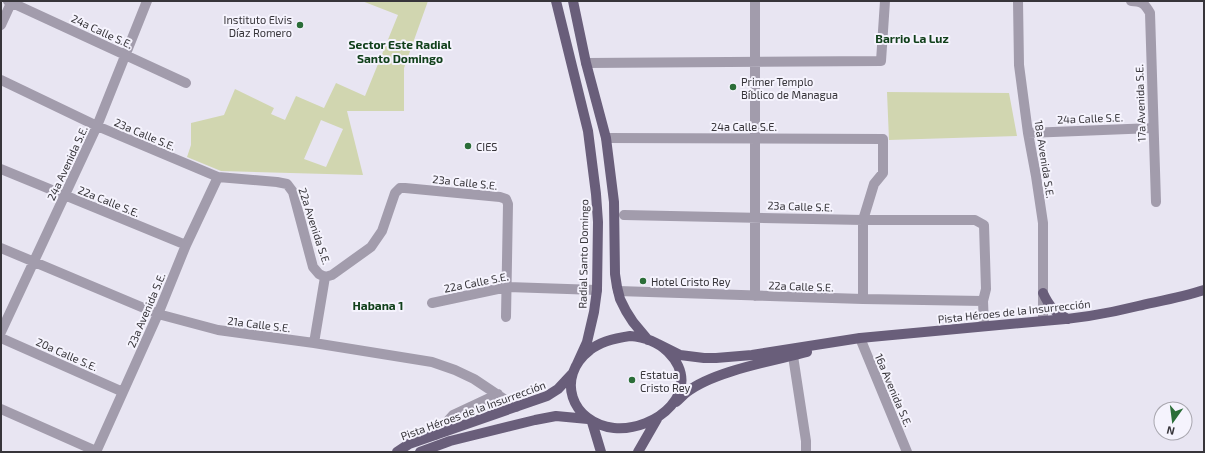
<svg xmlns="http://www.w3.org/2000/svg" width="1205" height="453" viewBox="0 0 1205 453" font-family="'Exo 2',sans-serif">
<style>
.green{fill:#d1d6b0;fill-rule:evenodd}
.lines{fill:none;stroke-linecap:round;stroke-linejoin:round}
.minor{stroke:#a29cac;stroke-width:10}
.major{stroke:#695e7a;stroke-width:10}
.poi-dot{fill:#2b6d38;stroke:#f5f3fd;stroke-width:1.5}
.labels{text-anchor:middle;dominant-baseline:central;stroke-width:4;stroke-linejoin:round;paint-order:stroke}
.poi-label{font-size:11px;fill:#37353a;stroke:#f5f3fd;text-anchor:start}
.street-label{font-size:11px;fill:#37353a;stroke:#f5f3fd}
.neighbourhood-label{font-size:12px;font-weight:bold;fill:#11401b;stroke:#f5f3fd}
</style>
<rect width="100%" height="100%" fill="#e8e5f2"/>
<path class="green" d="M362,1H428L404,68V111H347L363,175L221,171L187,157L191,145V123L224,115L235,89L274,108L271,114L285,120L296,96L324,108L336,83L365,96L398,15ZM321,120L343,129L326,167L304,159Z
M887,92L1009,93L1017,136L889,140Z"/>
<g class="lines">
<path class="minor" d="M8,1L186,83
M755,1V296
M1018,1L1019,65L1028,133L1036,176L1043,223V321
M1131,1C1142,1 1145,4 1150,13L1156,202
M1,25L12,1
M586,63L881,61L885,1
M1,80L97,126L218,177L277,182L287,184L293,192L313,267L319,274L325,277
M1028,133L1153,128
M606,138L883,139V173L874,184L863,220V299
M1,169L186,245
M624,215L863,220H975L984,225L986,289L983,301L984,326
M1,248L158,314L218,330L314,343L432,362L455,370L474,379L516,407
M325,277L332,275L371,247L382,231L395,193L400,188H405L500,197L506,199L508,204L506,317
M618,291L863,299L983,301
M432,303L507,287L597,290
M1,332L97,126L147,1
M1,338L123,392
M860,338L907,452
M314,343L325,277
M793,356L806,441V452
M1,409L96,451
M435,435L453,415L498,394
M96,452L158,314L186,245L218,177"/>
<path class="major" d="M556,1L588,131L596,194L598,222L597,290L594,312L587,342L577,364
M573,1L586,63L606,138L614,202L615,274L617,287L620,299L626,311L633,322L648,340
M1043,293C1049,306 1055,313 1068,319
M630,336C644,337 657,341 668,352C706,390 656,432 614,428C571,423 555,377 590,350C601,341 616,338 630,336Z
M658,344L680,355L704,358H716L752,355L860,338L1043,321C1076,319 1106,314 1138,306C1160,301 1182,297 1204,290
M676,402C680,399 683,395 687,392C714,371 773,361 807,352
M592,422L601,452
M397,452L409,444L547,396L558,389L572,374
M420,452L450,441L535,420L556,416L588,419
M638,452L657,419"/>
</g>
<g class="poi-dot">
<circle cx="300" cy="25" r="4"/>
<circle cx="733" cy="87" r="4"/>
<circle cx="468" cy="146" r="4"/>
<circle cx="643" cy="281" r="4"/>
<circle cx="632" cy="380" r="4"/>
</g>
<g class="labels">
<g class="poi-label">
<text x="292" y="19" text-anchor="end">Instituto Elvis<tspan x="292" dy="13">Díaz Romero</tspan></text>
<text x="741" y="81">Primer Templo<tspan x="741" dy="13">Bíblico de Managua</tspan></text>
<text x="476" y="146">CIES</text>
<text x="651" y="281">Hotel Cristo Rey</text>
<text x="640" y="374">Estatua<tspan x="640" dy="13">Cristo Rey</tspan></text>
</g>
<g class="street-label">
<text transform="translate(102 31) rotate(25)">24a Calle S.E.</text>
<text transform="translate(1140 103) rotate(-92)">17a Avenida S.E.</text>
<text transform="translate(1090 118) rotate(-2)">24a Calle S.E.</text>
<text x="744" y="126">24a Calle S.E.</text>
<text transform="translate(145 134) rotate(23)">23a Calle S.E.</text>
<text transform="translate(1045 159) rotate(81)">18a Avenida S.E.</text>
<text transform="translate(67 163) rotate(-65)">24a Avenida S.E.</text>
<text transform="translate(465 182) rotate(6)">23a Calle S.E.</text>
<text transform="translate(109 201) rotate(22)">22a Calle S.E.</text>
<text transform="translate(800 206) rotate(2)">23a Calle S.E.</text>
<text transform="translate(315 226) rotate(72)">22a Avenida S.E.</text>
<text transform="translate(583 254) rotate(-89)">Radial Santo Domingo</text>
<text transform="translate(476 282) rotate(-11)">22a Calle S.E.</text>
<text transform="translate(801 286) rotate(2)">22a Calle S.E.</text>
<text transform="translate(146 310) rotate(-67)">23a Avenida S.E.</text>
<text transform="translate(1014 311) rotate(-6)">Pista Héroes de la Insurrección</text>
<text transform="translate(259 324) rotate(7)">21a Calle S.E.</text>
<text transform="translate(67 354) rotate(24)">20a Calle S.E.</text>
<text transform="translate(894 390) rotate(67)">16a Avenida S.E.</text>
<text transform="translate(473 410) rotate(-20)">Pista Héroes de la Insurrección</text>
</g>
<g class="neighbourhood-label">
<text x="912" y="38">Barrio La Luz</text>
<text x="400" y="44">Sector Este Radial<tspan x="400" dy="14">Santo Domingo</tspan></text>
<text x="378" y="305">Habana 1</text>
</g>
</g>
<rect width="1205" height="453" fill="none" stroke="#37353a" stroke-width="4"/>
<g transform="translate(1173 421) rotate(194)"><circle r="19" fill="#f5f3fd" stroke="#a9a7af"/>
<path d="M0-3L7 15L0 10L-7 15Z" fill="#2b6d38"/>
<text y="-6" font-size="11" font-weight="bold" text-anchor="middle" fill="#37353a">N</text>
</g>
</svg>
